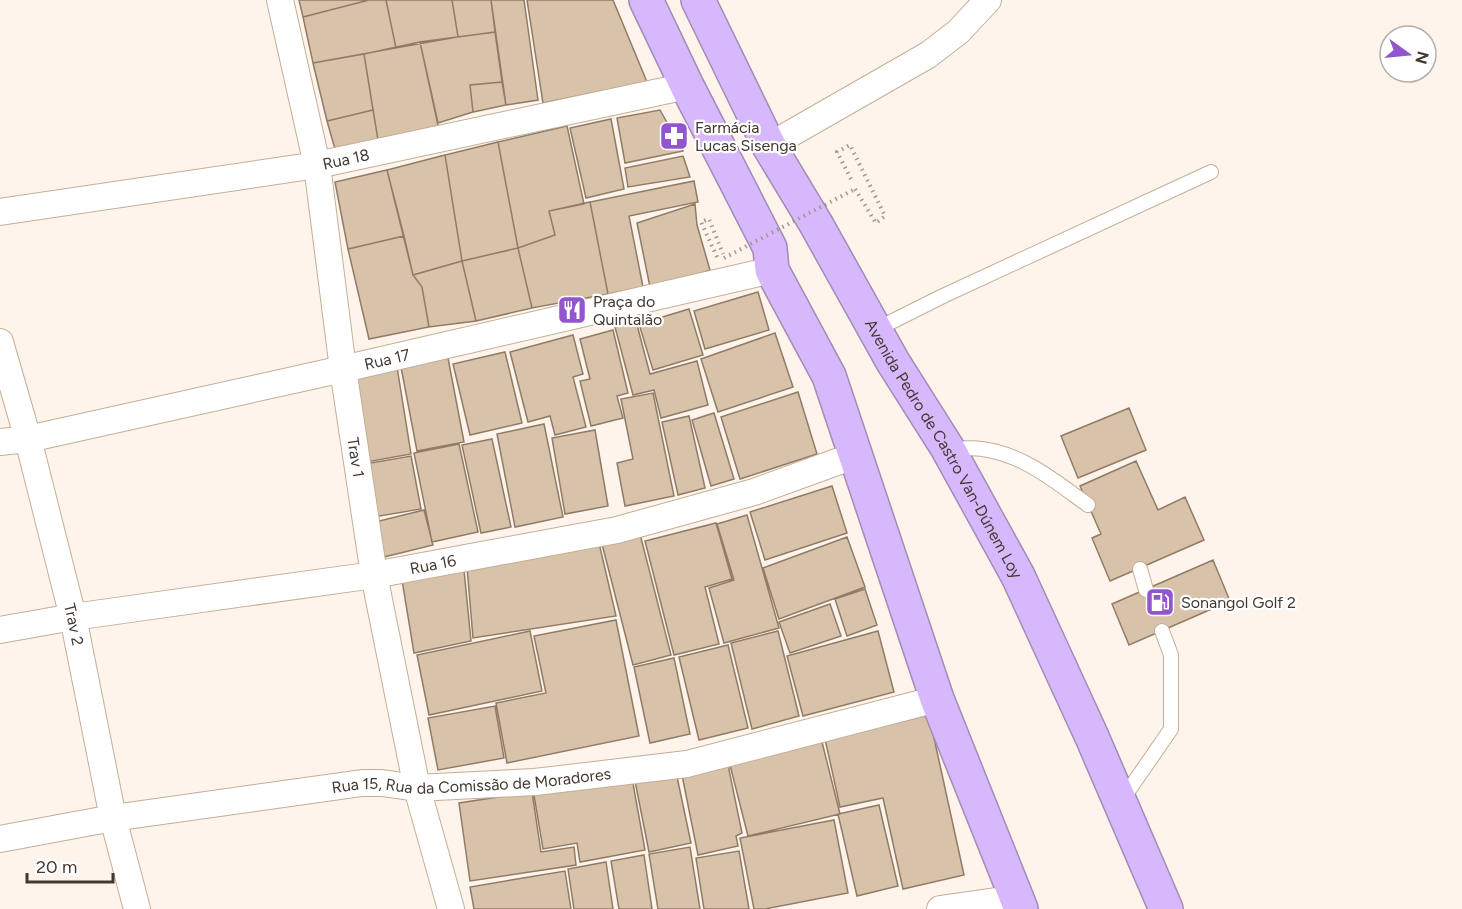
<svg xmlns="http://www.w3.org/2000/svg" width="1462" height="909" viewBox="0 0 1462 909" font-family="Figtree,sans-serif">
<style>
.building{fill:#d8c2aa;stroke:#907c66;stroke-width:1.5}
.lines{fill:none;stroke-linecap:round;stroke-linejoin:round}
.lane-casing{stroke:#c4ae97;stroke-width:16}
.street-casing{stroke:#c4ae97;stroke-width:28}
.highway-casing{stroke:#a28bb5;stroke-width:36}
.path{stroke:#a1978e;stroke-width:4;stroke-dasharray:1.5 4.5;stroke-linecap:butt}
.lane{stroke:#fff;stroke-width:14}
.street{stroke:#fff;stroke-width:26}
.highway{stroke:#d7b8fd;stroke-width:33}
.path-bridge{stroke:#a1978e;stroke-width:4;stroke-dasharray:1.5 4.5;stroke-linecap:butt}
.labels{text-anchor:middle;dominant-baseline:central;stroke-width:4.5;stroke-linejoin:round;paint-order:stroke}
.poi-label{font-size:16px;fill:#41382f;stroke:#fff;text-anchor:start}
.street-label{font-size:16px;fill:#41382f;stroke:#fff}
</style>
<rect width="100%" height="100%" fill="#fef4eb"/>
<path class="building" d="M299,0H369L303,17Z
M369,0H386L396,48L313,63L303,17Z
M386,0H452L458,37L396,48Z
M452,0H491L495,32L458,37Z
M491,0H524L538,100L506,105Z
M527,0H613L647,82L543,103Z
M495,32L502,82L470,85L473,112L438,123L420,42Z
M420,42L439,130L379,146L364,54Z
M364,54L373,110L327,121L313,63Z
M502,82L506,105L473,112L470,85Z
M373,110L379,146L335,149L327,121Z
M660,110L683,151L625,163L617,118Z
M611,119L624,189L586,198L570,128Z
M567,126L584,204L549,211L555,235L518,248L498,142Z
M498,142L518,248L462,261L445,155Z
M445,155L462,261L413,275L387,170Z
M683,156L690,177L628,187L625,168Z
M387,170L404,236L348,249L335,182Z
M694,181L698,202L629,216L643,287L608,294L590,202Z
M590,202L608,294L532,308L518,248L555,235L549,211Z
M695,204L697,225L710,270L651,292L637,223Z
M404,236L413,275L422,287L429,327L369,339L348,249Z
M518,248L532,308L476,321L462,261Z
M462,261L476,321L429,327L422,287L413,275Z
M758,292L769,330L705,349L694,311Z
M689,309L703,355L653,370L639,324Z
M636,321L650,374L697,361L708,405L661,418L654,390L633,395L615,327Z
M613,330L628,393L617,396L623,418L591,426L580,381L590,379L580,339Z
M775,333L793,387L718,412L701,359Z
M573,335L583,374L573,377L586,427L555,435L550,416L528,422L510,352Z
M505,352L522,423L470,435L453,364Z
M448,358L464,442L417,451L401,367Z
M397,367L411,454L367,462L352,375Z
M798,392L817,454L740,479L721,417Z
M653,393L674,496L625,506L617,463L633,459L621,399Z
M1129,408L1146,450L1078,478L1061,436Z
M714,413L734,479L711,486L692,420Z
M689,416L705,488L678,495L662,422Z
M544,424L563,517L515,527L497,434Z
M595,430L608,506L565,514L552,438Z
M492,439L511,527L481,533L462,445Z
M459,444L478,532L432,542L414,453Z
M411,456L421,509L374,517L365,464Z
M1136,461L1158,510L1185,497L1204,540L1110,581L1092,538L1101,534L1080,486Z
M832,486L847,533L765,560L750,512Z
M424,510L433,545L384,557L375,522Z
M747,515L779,628L724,643L709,588L734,580L717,524Z
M716,523L732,579L705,587L719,644L674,655L645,541Z
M640,534L671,655L633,665L602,544Z
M847,537L865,587L779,619L763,568Z
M599,543L616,616L473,638L467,567Z
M1213,560L1230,601L1129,645L1112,604Z
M464,570L471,641L414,653L402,580Z
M865,589L877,625L847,636L835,599Z
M830,604L841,636L790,653L779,622Z
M616,620L639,736L507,763L496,703L546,693L534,636Z
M530,631L542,691L429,715L417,655Z
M778,631L799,716L752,729L731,643Z
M878,631L894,692L803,716L787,656Z
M728,645L748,728L699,740L679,657Z
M674,658L690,734L650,743L634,667Z
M495,706L504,758L438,770L428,718Z
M929,715L964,875L903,889L883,798L840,807L825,739Z
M822,742L840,814L748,836L730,765Z
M727,760L742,833L736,836L738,846L698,855L681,770Z
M676,772L691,843L649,852L635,781Z
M632,778L645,850L580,862L577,843L543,849L534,795Z
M532,792L541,852L574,847L576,865L470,881L459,803Z
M879,805L898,886L857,896L838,814Z
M834,820L848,893L765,909H754L740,838Z
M690,847L700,909H658L649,854Z
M739,851L749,909H704L696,858Z
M644,855L652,909H619L611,861Z
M606,862L613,909H574L568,869Z
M565,871L571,909H474L470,887Z"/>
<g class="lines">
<g class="lane-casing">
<path id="lane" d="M875,330L943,296L1211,172
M949,449C960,449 972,447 982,449C1023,454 1056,482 1088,505
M1140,569L1146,590
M1122,800L1171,729V655L1162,631"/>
</g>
<g class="street-casing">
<g id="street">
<path id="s1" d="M280,0L317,165L343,369L374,575L417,788L451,909"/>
<path d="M769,146L928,55L958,32L988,0"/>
<path id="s2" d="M0,212L317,165L687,86"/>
<path id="s3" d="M0,342L28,439L73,617L113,818L137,909"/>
<path id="s4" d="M0,442L28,439L343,369L772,270"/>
<path id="s5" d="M0,630L73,617L374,575L617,530L754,492L856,455"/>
<path id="s6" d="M0,839L113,818L362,783H382L417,788L535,782L687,764L937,699"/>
<path d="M940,909L1017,898"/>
</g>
</g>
<g class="highway-casing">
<g id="highway">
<path d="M646,0L687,86L770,248L772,270L829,376L937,699L1021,909"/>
<path id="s7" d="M698,0L769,146L816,224L893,362L948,449L1018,576L1092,737L1166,909"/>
</g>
</g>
<path class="path" d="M851,179L837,152L850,145L885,216L876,223L855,189
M717,257L701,222L709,219L723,254"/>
<use href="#lane" class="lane"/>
<use href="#street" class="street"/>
<use href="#highway" class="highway"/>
<path class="path-bridge" d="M724,258L855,189"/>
</g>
<defs>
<g id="pharmacy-square" transform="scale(1.5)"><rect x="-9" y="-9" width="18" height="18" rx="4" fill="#9156cd" stroke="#fff"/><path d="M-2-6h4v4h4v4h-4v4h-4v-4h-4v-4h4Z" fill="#fff"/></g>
<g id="restaurant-square" transform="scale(1.5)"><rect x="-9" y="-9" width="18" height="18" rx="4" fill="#9156cd" stroke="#fff"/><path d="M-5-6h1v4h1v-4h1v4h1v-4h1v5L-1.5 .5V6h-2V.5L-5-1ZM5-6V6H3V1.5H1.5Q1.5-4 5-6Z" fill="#fff"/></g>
<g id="fuel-square" transform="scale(1.5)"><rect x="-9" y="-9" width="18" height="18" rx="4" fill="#9156cd" stroke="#fff"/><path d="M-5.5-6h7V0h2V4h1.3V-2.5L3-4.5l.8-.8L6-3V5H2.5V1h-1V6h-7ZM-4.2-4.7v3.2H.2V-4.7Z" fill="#fff"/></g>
</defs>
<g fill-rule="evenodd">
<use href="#pharmacy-square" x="674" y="136"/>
<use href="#restaurant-square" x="572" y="310"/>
<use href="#fuel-square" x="1160" y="602"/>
</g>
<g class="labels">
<g class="poi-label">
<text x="695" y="127">Farmácia<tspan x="695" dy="18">Lucas Sisenga</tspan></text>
<text x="593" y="301">Praça do<tspan x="593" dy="18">Quintalão</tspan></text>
<text x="1181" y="602">Sonangol Golf 2</text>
</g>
<g class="street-label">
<text stroke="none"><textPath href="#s2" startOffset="350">Rua 18</textPath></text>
<text stroke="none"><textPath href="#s4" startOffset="396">Rua 17</textPath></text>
<text stroke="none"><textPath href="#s7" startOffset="512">Avenida Pedro de Castro Van-Dúnem Loy</textPath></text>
<text stroke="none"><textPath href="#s1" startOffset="464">Trav 1</textPath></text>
<text stroke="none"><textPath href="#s5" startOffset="438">Rua 16</textPath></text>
<text stroke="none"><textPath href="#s3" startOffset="292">Trav 2</textPath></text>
<text stroke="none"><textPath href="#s6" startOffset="476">Rua 15, Rua da Comissão de Moradores</textPath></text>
</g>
</g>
<g transform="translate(1408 54) rotate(105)"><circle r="28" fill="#ffffff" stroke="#b3afac" stroke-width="1.5"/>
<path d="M0-4.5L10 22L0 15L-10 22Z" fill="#9156cd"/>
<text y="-9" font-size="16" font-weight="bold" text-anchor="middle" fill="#41382f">N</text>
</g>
<path d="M27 873v9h86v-9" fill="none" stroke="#41382f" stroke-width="3"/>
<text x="36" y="873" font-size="18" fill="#41382f" stroke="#ffffff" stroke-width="4.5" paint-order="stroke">20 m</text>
</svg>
